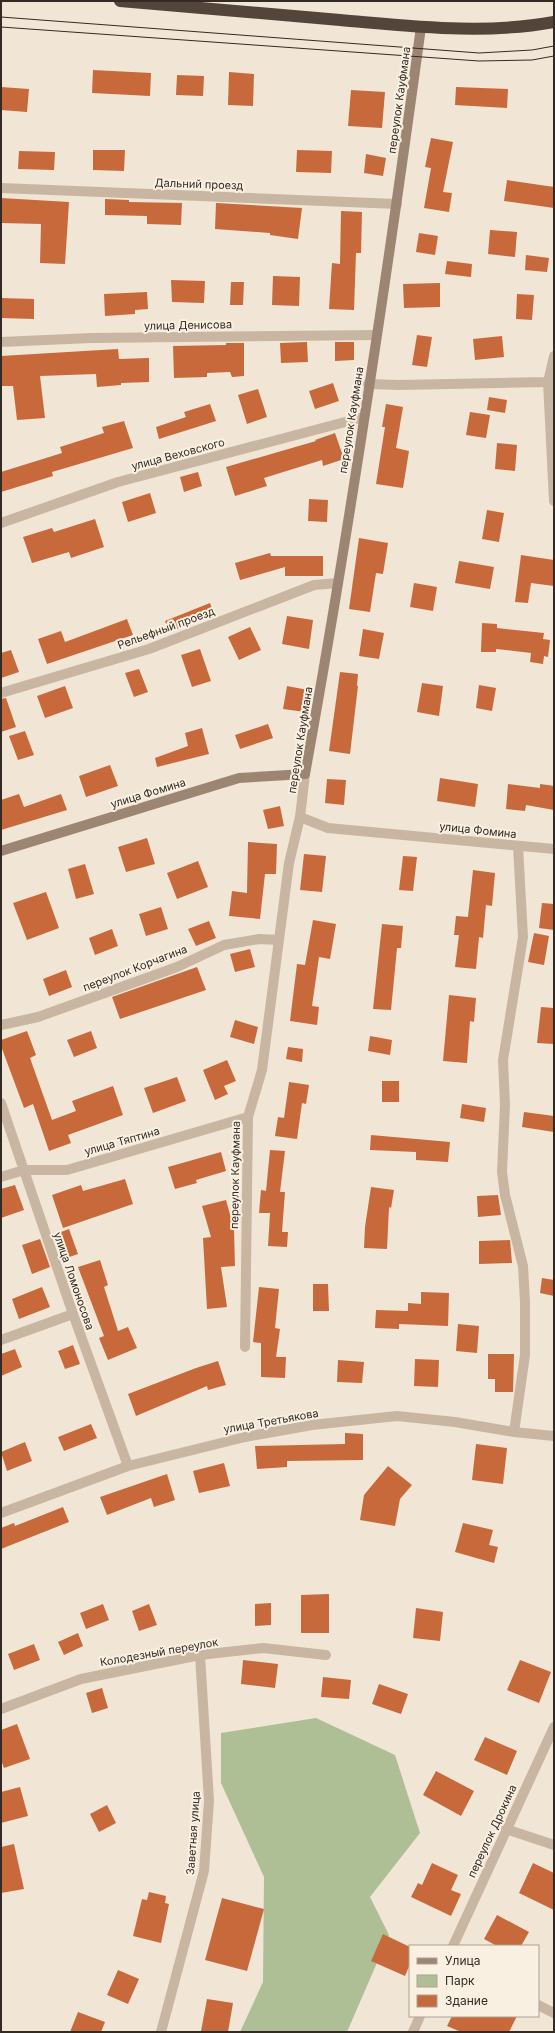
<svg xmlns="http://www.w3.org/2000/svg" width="555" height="2033" viewBox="0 0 555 2033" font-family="Inter,sans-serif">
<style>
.green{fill:#aebf96}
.building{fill:#c8693c}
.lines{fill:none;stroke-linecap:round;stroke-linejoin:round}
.street{stroke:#c8b6a2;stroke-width:10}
.secondary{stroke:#9c8573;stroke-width:10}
.highway{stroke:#54453b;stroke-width:12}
.tram{stroke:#332a24;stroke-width:1}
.labels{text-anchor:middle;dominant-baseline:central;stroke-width:4;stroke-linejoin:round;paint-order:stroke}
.street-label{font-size:11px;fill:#332a24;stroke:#f9f0e1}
</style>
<rect width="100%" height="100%" fill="#f1e6d5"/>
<path class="green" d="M316,1718L395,1755L420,1833L370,1897L389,1935L347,2032H240L263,1982L264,1877L221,1783V1733Z"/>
<path class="building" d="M93,70L151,73L150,96L92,93Z
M229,72L254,74L253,106L228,105Z
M177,75L204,76L203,96L176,95Z
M1,87L29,89L27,112L1,110Z
M456,87L508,89L507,108L455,105Z
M351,90L385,92L382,128L348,126Z
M431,138L453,142L443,192L452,193L449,212L424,208L431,168L425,167Z
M93,150H125L124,171L93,170Z
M297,150L332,151L331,173L296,172Z
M19,151L55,152L54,170L18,169Z
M366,154L386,158L383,176L364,173Z
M507,180L554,187V208L504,201Z
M1,198L69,202L65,264L40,263L41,224L1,223Z
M105,199L129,200V202L182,203L181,225L147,224V216L105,215Z
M216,203L302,208L298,239L270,235V233L215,229Z
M341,211L362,212L361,253H356L354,310L329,309L332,263L340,264Z
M490,230L517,232L515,257L488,254Z
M419,233L438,236L435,255L416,252Z
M526,255L549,258L547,272L525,270Z
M447,261L472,264L471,277L445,274Z
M273,276L300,277L299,306L272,305Z
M171,280L205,281L204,303L172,302Z
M231,282H244L243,305H230Z
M440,283V307L404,308L403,284Z
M147,292L148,309L135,310V314L105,316L104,294Z
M517,294L534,295L532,320L516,319Z
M1,298L34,299V319L1,318Z
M417,335L432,337L427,367L412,365Z
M502,336L504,357L475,360L473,339Z
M307,342L308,362L281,363L280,343Z
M335,342H354V360L335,361Z
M226,343H244V376L232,377L230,372L207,373V377L174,378L173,346L226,345Z
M118,349L119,359L149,358V382L121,383V385L97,387L96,374L40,376L45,418L17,420L13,386H1V356Z
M333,383L339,401L315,409L309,391Z
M258,389L267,417L247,424L238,395Z
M489,397L507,400L505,413L487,410Z
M210,404L216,421L159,439L156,427L186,417L184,412Z
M386,404L403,407L396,448L409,451L403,488L376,484L385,427H382Z
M470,412L490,415L486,438L466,435Z
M124,421L133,448L52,472L53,476L1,492V472L62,453L60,447L104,433L102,427Z
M335,433L344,459L323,466L322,460L264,478L267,486L235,496L226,467L316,441L315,440Z
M497,443L517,445L515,471L495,469Z
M198,472L202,486L184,492L180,477Z
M150,493L156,513L128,522L122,502Z
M309,499L328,500L327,522L308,521Z
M487,510L504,513L499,542L482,539Z
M95,519L104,547L71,558L69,552L32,563L23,537L52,528L54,532Z
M359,538L388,543L383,574L376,573L370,612L349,609Z
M270,553L271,556H323V576H285V567L240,580L235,563Z
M521,555L554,560V586L531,583L528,603L515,602Z
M459,561L494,567L490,589L455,583Z
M414,583L437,587L433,611L410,607Z
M210,603L214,614L170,632L165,621Z
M287,616L313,620L309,649L282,644Z
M127,619L133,635L47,664L38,639L61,631L65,642Z
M482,623L497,624V628L544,633L543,639L550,640L548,657L544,656L543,664L530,662L531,653L496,649V652H481Z
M250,627L261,650L239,660L228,637Z
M363,629L384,633L379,659L359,656Z
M200,649L211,681L192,687L181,655Z
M11,650L19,672L1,678V653Z
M139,669L148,692L134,697L125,673Z
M340,672L358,674L357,686H358L350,754L329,751Z
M422,683L443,686L439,716L417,712Z
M479,685L496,688L492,711L476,708Z
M65,686L73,708L45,718L37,696Z
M287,686L308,690L305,712L283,709Z
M6,698L16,727L1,732V699Z
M268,724L273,738L240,749L235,735Z
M202,728L209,754L157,767L155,758L188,746L185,733Z
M25,731L34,755L18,760L9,736Z
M110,765L118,786L86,797L79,776Z
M440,778L478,784L475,807L437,801Z
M327,779L346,780L344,805L325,803Z
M508,784L540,788V784L554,786V810L526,805L525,811L506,809Z
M19,794L24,807L61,794L67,810L1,830V800Z
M280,806L284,826L268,829L263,810Z
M147,838L155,864L126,872L118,847Z
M248,842L277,844L276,874H265L260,919L229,916L232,891L247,893Z
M304,854L326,856L322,892L300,890Z
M403,856L417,857L413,891L399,890Z
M198,861L208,887L177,899L167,873Z
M85,864L94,894L76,899L68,869Z
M473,870L495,873L492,906L486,905L483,938L479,937L476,969L455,967L459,935H454L456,916L468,917Z
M46,892L59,928L27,940L13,903Z
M542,903L554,904V930L539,928Z
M161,907L168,929L146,936L139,914Z
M313,920L336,924L330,959L319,957L312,1006L319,1007L317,1025L290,1021L297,964L305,965Z
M209,921L216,938L196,946L188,929Z
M382,924L403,926L401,948H397L391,1010L373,1009Z
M112,929L118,946L95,955L89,938Z
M534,933L549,936L544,965L528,962Z
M250,949L255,967L235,972L230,954Z
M197,967L206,990L120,1019L112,997Z
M66,970L72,987L49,996L43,979Z
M449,995L476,998L474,1022L470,1021L467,1063L443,1061Z
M541,1007L554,1008V1044L537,1043Z
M235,1020L258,1027L254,1044L230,1037Z
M27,1031L36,1055L30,1058L52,1120L76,1111L72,1101L113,1086L123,1115L68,1135L71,1143L49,1151L33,1104L24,1108L1,1046V1040Z
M91,1031L97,1048L74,1057L67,1040Z
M370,1036L392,1040L390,1055L368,1051Z
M288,1047L303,1049L302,1062L286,1059Z
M227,1060L236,1081L224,1086L228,1094L215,1100L203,1070Z
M177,1077L186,1101L153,1113L144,1088Z
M382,1081H399V1102H382Z
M289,1082L309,1085L306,1104L302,1103L297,1139L275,1136L278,1117L284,1118Z
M462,1104L486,1108L484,1122L460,1118Z
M524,1112L554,1116V1132L522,1127Z
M371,1135L450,1142L448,1162L416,1160V1152L370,1150Z
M270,1150L285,1151L280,1192H285L282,1232H288L287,1247L268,1246L270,1213H259L261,1190L266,1191Z
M221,1152L226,1171L196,1180L197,1183L175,1189L168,1167Z
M125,1179L133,1204L63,1228L52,1195L81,1185L83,1191Z
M15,1185L24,1210L1,1218V1189Z
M371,1187L394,1190L391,1208L389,1207L387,1249L364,1248L365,1227Z
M498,1195L501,1215L478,1217L477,1196Z
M226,1200L234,1229L235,1266L221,1267L227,1307L207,1309L203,1238L211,1237L202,1206Z
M69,1229L78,1254L61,1260L53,1235Z
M40,1239L50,1267L32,1274L22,1245Z
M510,1240L512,1263L479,1264V1241Z
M100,1260L108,1285L104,1287L118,1331L128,1327L137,1348L108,1360L99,1338L104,1336L78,1267Z
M542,1278L554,1280V1296L540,1293Z
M313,1284H328L329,1311H313Z
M42,1287L50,1307L19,1319L12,1299Z
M259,1287L279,1289L275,1328L280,1329L276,1357H286L285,1378L261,1377V1343L253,1342Z
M421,1292L449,1293L448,1326L399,1324V1329L375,1328L376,1310L408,1311V1303L421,1304Z
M458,1324L479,1326L477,1353L456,1351Z
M73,1345L80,1364L65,1369L58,1351Z
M15,1349L22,1367L1,1376V1354Z
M488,1354H514L513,1392H495V1379H488Z
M415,1359L439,1360L438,1387L414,1386Z
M338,1360L364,1362L362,1383L337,1382Z
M218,1361L226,1385L208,1390L207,1386L136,1416L128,1394L196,1368Z
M91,1424L97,1438L64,1451L58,1437Z
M345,1433L363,1434V1460L287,1461V1467L257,1469L255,1446L345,1444Z
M25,1442L32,1461L7,1471L1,1452Z
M476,1444L507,1448L503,1484L472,1480Z
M224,1463L230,1486L199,1493L193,1471Z
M388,1466L412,1485L400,1499L395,1526L360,1520L364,1495Z
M167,1474L175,1500L154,1507L151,1498L107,1515L100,1497Z
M63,1507L69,1522L1,1549V1528L14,1523L15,1526Z
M463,1523L493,1530L489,1545L498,1547L494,1563L455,1552Z
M329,1594V1633H301V1595Z
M271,1603V1625L255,1626V1604Z
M103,1604L109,1620L86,1629L80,1613Z
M149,1604L157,1625L139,1631L132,1611Z
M416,1608L443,1612L440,1641L413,1638Z
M78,1633L83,1646L64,1655L58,1642Z
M34,1644L40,1660L14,1670L8,1654Z
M243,1660L278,1664L275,1688L241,1684Z
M520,1660L551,1672L539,1703L507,1690Z
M323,1677L351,1680L349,1699L321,1697Z
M379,1684L408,1694L401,1714L372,1704Z
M102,1688L108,1708L92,1713L86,1693Z
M17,1724L30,1759L4,1768L1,1760V1730Z
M485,1737L517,1751L507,1775L474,1760Z
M436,1771L474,1791L461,1816L423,1795Z
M20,1787L28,1816L1,1823V1792Z
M107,1805L116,1823L99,1832L90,1814Z
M14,1844L24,1889L1,1893V1847Z
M432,1863L458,1875L451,1890L461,1894L451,1916L411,1897L418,1883L422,1885Z
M533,1863L554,1873V1910L519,1893Z
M149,1892L166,1896L165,1903L169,1904L161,1943L133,1936L142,1899L147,1900Z
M222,1898L264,1909L247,1971L205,1960Z
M497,1915L529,1932L521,1946H497L484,1939Z
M383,1934L410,1947V1964L405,1976L371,1961Z
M118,1970L139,1979L128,2004L107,1995Z
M207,1999L233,2003L228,2032L201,2031Z
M78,2012L105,2022L101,2032H70Z
M452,2016H517L509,2032H461L447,2026Z"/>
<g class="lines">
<path class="street" d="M1,188L397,204
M1,342L91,338L376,335
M554,356L548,382L554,501
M368,384L399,385L548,382
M1,523L118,482L364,417
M1,693L149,649L314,585L338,583
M300,817L328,828L554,849
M1,1025L38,1017L177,967L224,945L259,939L279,940
M1,1103L73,1314L128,1466
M1,1177L24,1170H67L248,1117
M1,1340L73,1314
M245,1347L248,1117L262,1070L289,863L300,817L305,774
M514,1432L525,1355V1302L523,1266L505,1195L502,1172L505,1105L503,1060L523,937L518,846
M1,1513L128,1466L245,1437L312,1425L397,1416L455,1422L514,1432L554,1436
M1,1709L81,1679L200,1655L263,1648L326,1655
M506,1829L554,1845
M453,1946L554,1727
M538,2005L554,2013
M161,2032L204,1871L209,1801L200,1655
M413,2032L420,2016"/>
<path class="secondary" d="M1,851L239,778L305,774C350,526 387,277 421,27"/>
<path class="highway" d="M120,1C194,7 267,14 340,20C411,26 483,35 554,22"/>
<path class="tram" d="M1,17L479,53L532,50L554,46
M1,27L479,61L532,60L554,56"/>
</g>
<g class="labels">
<g class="street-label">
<text transform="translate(399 100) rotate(-82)">переулок Кауфмана</text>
<text transform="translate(199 184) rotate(2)">Дальний проезд</text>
<text transform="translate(188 325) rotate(-1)">улица Денисова</text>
<text transform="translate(351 420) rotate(-81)">переулок Кауфмана</text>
<text transform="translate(178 454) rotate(-15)">улица Веховского</text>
<text transform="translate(166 628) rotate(-20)">Рельефный проезд</text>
<text transform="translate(300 740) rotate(-81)">переулок Кауфмана</text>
<text transform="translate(148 793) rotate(-17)">улица Фомина</text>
<text transform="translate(478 830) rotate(6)">улица Фомина</text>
<text transform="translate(135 968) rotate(-21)">переулок Корчагина</text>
<text transform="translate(122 1141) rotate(-16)">улица Тяптина</text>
<text transform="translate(235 1175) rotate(-89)">переулок Кауфмана</text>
<text transform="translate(74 1281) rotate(71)">улица Ломоносова</text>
<text transform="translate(271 1421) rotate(-10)">улица Третьякова</text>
<text transform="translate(159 1652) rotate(-10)">Колодезный переулок</text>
<text transform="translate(492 1831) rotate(-65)">переулок Дрокина</text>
<text transform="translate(193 1833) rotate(-86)">Заветная улица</text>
</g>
</g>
<rect width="555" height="2033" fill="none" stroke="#332a24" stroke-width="4"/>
<rect x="409" y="1945" width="130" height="72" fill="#f9f0e1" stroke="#aaa195"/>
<rect x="417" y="1958" width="20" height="6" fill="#9c8573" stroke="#aaa195"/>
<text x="445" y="1965" font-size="12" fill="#332a24">Улица</text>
<rect x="417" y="1975" width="20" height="12" fill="#aebf96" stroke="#aaa195"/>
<text x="445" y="1985" font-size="12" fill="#332a24">Парк</text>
<rect x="417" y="1995" width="20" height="12" fill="#c8693c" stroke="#aaa195"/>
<text x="445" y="2005" font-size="12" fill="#332a24">Здание</text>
</svg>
